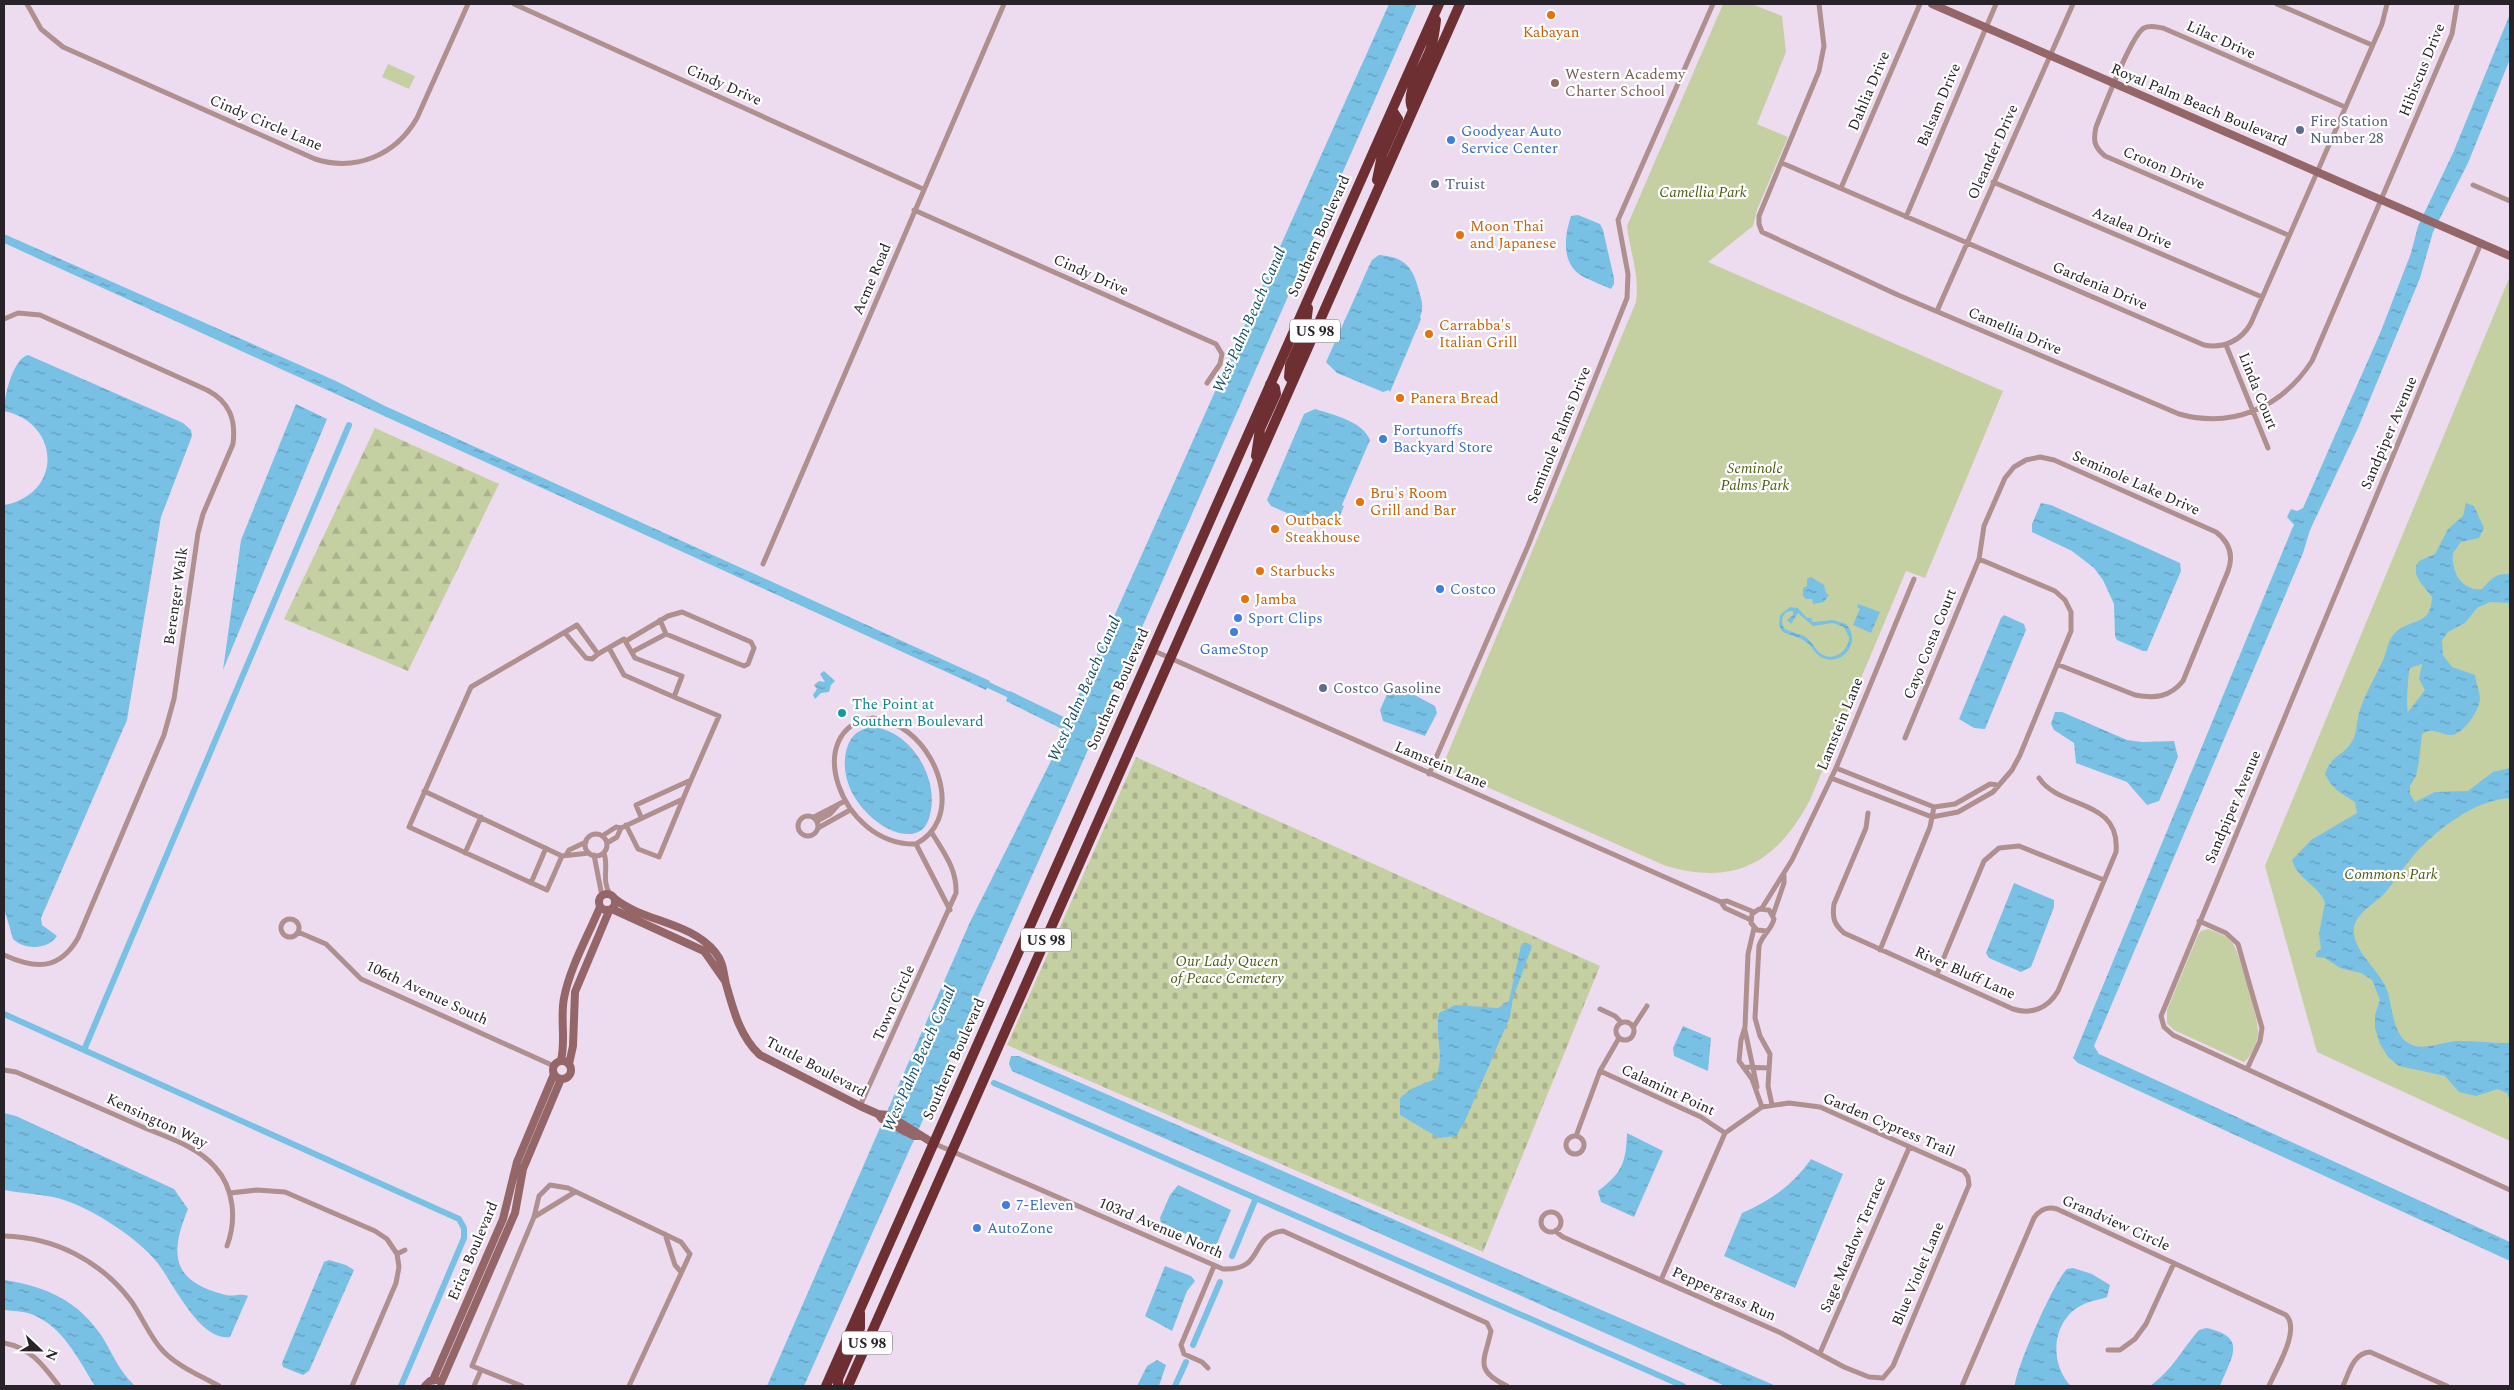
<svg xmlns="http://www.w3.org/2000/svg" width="2514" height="1390" viewBox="0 0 2514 1390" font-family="Spectral,serif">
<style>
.forest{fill:url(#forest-firs)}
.cemetery{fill:url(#cemetery-stones)}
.park{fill:#c5d0a2}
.water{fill:url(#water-ripples);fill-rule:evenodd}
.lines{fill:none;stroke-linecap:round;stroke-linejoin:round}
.canal{stroke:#79c0e5;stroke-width:6}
.street{stroke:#b08f8f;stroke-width:5}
.secondary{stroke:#956667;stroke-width:8}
.highway{stroke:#6e2f33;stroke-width:10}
.food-dot{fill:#e8710a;stroke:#fff;stroke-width:2}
.education-dot{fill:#8d6e63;stroke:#fff;stroke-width:2}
.service-dot{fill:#5c6f8a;stroke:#fff;stroke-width:2}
.shop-dot{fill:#3f7fe0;stroke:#fff;stroke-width:2}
.culture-dot{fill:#0f9aa8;stroke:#fff;stroke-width:2}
.labels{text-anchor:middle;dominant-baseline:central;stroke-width:4.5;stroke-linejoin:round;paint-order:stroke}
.shield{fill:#fff;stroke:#686469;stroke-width:1}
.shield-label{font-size:14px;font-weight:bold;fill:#282229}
.food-label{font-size:15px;fill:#c56008;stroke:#fff;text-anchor:start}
.street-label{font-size:15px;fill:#282229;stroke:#fff}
.education-label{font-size:15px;fill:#785e54;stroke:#fff;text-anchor:start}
.service-label{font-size:15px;fill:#4e5e75;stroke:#fff;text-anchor:start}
.shop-label{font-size:15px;fill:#366cbe;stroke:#fff;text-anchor:start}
.park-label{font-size:15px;font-style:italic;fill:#4f5b12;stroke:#fff}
.culture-label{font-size:15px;fill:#0d838f;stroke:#fff;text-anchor:start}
.water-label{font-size:16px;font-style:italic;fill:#134c66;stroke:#fff}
</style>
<defs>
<pattern id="forest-firs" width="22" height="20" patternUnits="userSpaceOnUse" patternTransform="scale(1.25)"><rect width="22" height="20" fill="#c5d0a2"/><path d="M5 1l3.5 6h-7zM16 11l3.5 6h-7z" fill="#a9b28c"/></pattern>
<pattern id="cemetery-stones" width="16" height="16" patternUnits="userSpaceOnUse" patternTransform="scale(1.25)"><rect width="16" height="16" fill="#c5d0a2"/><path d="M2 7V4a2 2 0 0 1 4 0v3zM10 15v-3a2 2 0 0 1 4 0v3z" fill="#a9b28c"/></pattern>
<pattern id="water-ripples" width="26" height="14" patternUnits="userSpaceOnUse" patternTransform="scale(1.25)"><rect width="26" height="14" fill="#79c0e5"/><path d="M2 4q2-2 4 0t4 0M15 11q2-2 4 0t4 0" fill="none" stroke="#639cba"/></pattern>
</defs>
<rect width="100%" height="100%" fill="#eddcf0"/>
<path class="forest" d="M375,428L499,484L408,671L284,619Z"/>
<path class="cemetery" d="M1136,757L1600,966L1483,1252L1007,1045Z"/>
<path class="park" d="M1723,4H1752L1782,16L1786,52L1757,124L1788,137L1757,210L1753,226L1708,262L2003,391L1925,578L1906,571L1810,800C1777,862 1736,886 1666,866L1442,767L1636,302C1640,275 1630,253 1627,226Z
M388,64L415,76L409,89L382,77Z
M2510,276V1141L2317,1052L2265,866Z
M2208,929C2216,932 2226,935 2232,942C2239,951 2260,1023 2258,1035C2257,1043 2251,1057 2244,1062L2174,1030L2167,1023V1010L2198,935L2201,931Z"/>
<path class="water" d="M1389,4H1417L1068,795L804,1386H767L970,922L1066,731L1006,701L1010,691L1068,719Z
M2510,14V59L2468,163L2433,232L2420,278L2358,428L2310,530L2303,553L2094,1046L2099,1054L2108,1058L2510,1242V1261L2078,1063L2073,1058L2292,529L2294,525L2287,517L2291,509L2297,511L2303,508L2381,331L2411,253L2418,226L2453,153Z
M1578,215L1600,224L1603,230L1614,278V284L1611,289C1601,284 1588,280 1579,274C1561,261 1565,234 1571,216Z
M4,234L336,381L385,406L990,681L986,690L4,243Z
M1379,255C1405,257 1413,267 1419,291C1422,302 1424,307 1420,317L1421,319L1390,392L1389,390L1383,392L1337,373L1326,362L1369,266L1372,260Z
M28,355L183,423L191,430L192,436L161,517L127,720L41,918L42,925L57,936C48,950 24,950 13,939L4,908V505C63,494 61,423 4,411C4,396 13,359 28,355Z
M296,404L327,419L223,670L241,540Z
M1315,409C1334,415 1362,421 1370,440L1342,505L1344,506L1338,520L1314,525L1271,506L1267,500L1304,414Z
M2041,503L2051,505L2180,563L2181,571L2147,651H2143L2117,640L2115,636L2114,604L2103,580L2094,568L2072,551L2032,532V524Z
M2466,503L2474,506L2484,528L2479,538L2461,542L2453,553C2451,571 2461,591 2482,589C2492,578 2495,573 2510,574V603L2490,602L2477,608L2465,623L2448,632L2442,640L2443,655L2452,667L2475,675C2476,683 2480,692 2480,699C2479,711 2464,733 2452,735C2440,736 2434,726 2422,734L2419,761L2416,776L2410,786V794L2415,802L2435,792L2468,791L2493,772L2510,768V798C2475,800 2437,829 2414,855C2403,867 2395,882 2384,894C2374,904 2351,916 2354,934C2357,956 2382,972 2388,993C2393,1011 2393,1037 2412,1045C2426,1050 2443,1042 2457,1041C2475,1041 2492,1043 2510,1043V1101L2507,1093L2498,1089L2476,1096L2459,1092L2445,1076L2399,1066L2388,1057L2380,1044L2375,1028V1015L2380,1000L2372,980L2361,973L2340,968L2325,958L2316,957V953L2321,949L2319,934L2325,902C2317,884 2298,880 2292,860L2311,840L2357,813L2355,802C2342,794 2332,789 2325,774C2332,754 2342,757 2351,743C2357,735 2356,726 2358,717C2363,696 2375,678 2384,658C2387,650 2388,640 2394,634C2409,617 2431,628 2432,597L2420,582L2416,574V566L2419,561L2435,554L2448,529L2463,516ZM2422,664L2419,679L2425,690L2408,712C2406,709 2408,673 2410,668Z
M1811,577L1824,585L1826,593L1829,595L1824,602L1813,604L1812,599H1806L1803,596V588L1807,586V579Z
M1858,604L1880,612L1871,633L1853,625L1860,609L1857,607Z
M1790,607L1798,608L1807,618H1812L1811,621L1814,622L1833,620L1846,624C1861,639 1846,664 1826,659C1816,657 1814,648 1806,642C1799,636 1789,636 1782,631L1779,625L1780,615ZM1793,611V615L1787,620L1791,624L1798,613L1813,626L1833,623L1844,627L1849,637C1849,651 1833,663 1820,653C1815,649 1812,642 1807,638C1800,633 1791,633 1784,628C1780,620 1783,610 1793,611Z
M2004,615L2024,624L2026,630L1985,729L1974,728L1959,719L2001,618Z
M824,671L835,681L831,685L829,692L821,693L815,699L813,695L817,689L814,685L819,681L825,682L820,674Z
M1392,683L1435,706L1437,713L1425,736L1383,721L1380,710Z
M2055,712H2062L2127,740L2142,742L2174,741L2178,757L2159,801L2147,805L2127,782L2076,763L2074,743L2054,730L2051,724Z
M871,727C912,729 943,783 928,821C913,860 830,805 847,748C851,735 858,730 871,727Z
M2014,883L2054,900V907L2031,967L2021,972L1989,958L1986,953Z
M1528,943L1532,946L1513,998L1510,1017L1465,1121L1456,1136L1439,1138L1400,1115V1098L1411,1089L1435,1079C1446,1055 1434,1039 1439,1013L1455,1005L1498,1008L1509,1001L1521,945Z
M1683,1026L1711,1038L1708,1071L1674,1056L1673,1048Z
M1011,1056H1019L1776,1386H1725L1012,1071L1009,1064Z
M4,1113L16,1116L174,1189L188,1209C169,1255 172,1282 226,1295C234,1297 240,1293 248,1296L230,1337C199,1342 172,1280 156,1261C134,1235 86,1204 53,1197C37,1194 20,1193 4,1190Z
M1627,1133L1663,1151L1634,1217L1601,1202L1598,1191C1622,1173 1626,1163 1627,1133Z
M1811,1159L1843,1174L1795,1288L1724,1256L1742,1213C1771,1200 1792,1186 1811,1159Z
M1178,1185L1231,1210L1216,1246L1198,1240L1161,1222L1160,1218L1170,1195Z
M329,1260L346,1265L354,1270L309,1371L303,1375L283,1367L282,1363L324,1262Z
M1165,1266L1191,1276L1195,1281L1187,1291L1172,1331L1145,1316Z
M2073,1268L2092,1274L2110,1285L2107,1297C2100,1300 2092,1300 2084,1304C2052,1318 2048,1363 2071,1386H2015C2015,1370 2054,1281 2067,1269Z
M4,1280C46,1286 79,1301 103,1338C113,1355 120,1372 135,1386H95C78,1359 63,1326 31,1314C23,1311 12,1311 4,1310Z
M2206,1328C2249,1337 2231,1357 2220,1386H2150C2174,1368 2180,1352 2199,1330Z
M1157,1360L1166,1365L1159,1386H1137L1147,1366Z"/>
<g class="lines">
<path class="canal" d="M982,682L1016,698
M4,1014L459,1219L464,1228V1238L401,1386
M84,1050L349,425
M994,1083L1683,1386
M1232,1256L1256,1198
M1193,1345L1220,1282
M1175,1386L1186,1362"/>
<path class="street" d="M27,4L41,29L63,47L315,159C356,172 396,155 417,118L468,4
M514,4L923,189
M1819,4L1824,46L1819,71L1759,216V224L1762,232L1898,295L2179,414C2233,429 2282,407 2312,361L2452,34L2457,4
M2277,4L2372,45
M1782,163L2204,345C2224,349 2242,340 2251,323L2382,24L2387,4
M1993,182L2262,297
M2473,185L2510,201
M1841,188L1920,4
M914,210L1216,344L1222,354L1220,364L1207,383
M1906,217L1996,4
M2288,235L2105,156C2094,147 2093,140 2096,127C2103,110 2131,35 2144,28C2150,25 2156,27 2163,28L2345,107
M2481,243L2161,1016L2164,1027L2173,1035L2510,1190
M1937,311L2073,4
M4,319L18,313L40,315L207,390C230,402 236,420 233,444L203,514L198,533L174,699L164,735L78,938C59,971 35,969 4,955
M2226,345L2268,448
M763,564L1004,4
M660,620L666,634
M565,633L586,658L592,659L598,654
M626,641L668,616L682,612L751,642L754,648L748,664L744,666L666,634L632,652
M609,648L624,675L674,697
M1152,650L1721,902L1727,901L1754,912
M873,718C886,720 898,724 909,733C942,759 960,820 916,844C840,846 800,728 873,718Z
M1905,738L1979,559L1984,526L2005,478L2014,467L2026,460L2040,457L2054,460L2216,532C2229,542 2234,555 2228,571L2183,681C2170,697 2155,699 2135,695L2059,665
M1836,768L1934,807
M1429,774L1528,546L1627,298L1628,274L1618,220L1713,4
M1831,778L1932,817L1958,812L1993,792L2012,770L2020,755L2071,631V612L2065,600L2055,591L1979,559
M424,791L562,856L547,890L409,827L471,687L577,625L598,654L624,639L635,658L682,676L674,697L719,716L691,780
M1934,807L1955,804L1990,784L1998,785
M1868,813L1866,828L1834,904C1832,918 1834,924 1844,933L2013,1009C2032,1015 2048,1008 2058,991L2116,852C2121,798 2060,810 2039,778
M798 826a10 10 0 1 1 20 0a10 10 0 1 1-20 0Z
M814,817L845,801
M817,821L830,814L839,804
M626,825L638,849L659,857L683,799
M818,828L850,810
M585 845a11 11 0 1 1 22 0a11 11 0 1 1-22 0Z
M602,836L616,827L621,828L683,799L691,780L636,805L641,817
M607,843L617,837L621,828
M916,844L950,910
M465,853L481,817
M604,853C609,867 601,880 610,894
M566,855L569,850L586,842
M594,855L602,896
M562,856L589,853
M531,883L546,848
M1721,902L1725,908L1751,920
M1762,908L1792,860L1836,768L1914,579
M1773,915L1784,883V876
M281 928a9 9 0 1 1 18 0a9 9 0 1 1-18 0Z
M2199,921L2226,933L2238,944L2262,1028L2260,1041L2247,1069
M1754,928L1748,954L1745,1027L1741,1040L1739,1061L1752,1079L1762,1107
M1767,931L1757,930L1751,923L1752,914L1759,909L1769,910L1774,919C1772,929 1762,935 1759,946L1755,1018L1760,1036L1770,1054L1768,1086L1772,1105
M298,932L326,944L361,979L554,1066
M1880,950L1930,827L1934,807
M1937,974L1984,861L1999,848L2019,846L2104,880
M1600,1009L1615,1016L1621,1022
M1616 1031a9 9 0 1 1 18 0a9 9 0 1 1-18 0Z
M1634,1026L1647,1006
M1745,1030L1757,1087
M1743,1067L1769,1068
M4,1070L16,1072C59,1090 102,1109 145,1128C169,1138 198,1147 215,1167C234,1188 237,1219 227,1246
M1600,1071L1701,1117L1725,1133
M860,1106L956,893C957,869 944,853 932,833
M1566 1145a9 9 0 1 1 18 0a9 9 0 1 1-18 0Z
M1576,1136L1600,1071L1619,1038
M933,1143L1223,1269C1266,1271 1248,1235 1283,1231L1487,1323L1491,1331C1485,1360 1473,1370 1507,1386
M230,1193L257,1190L285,1192L375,1231L387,1239L397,1254L399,1267L396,1283L352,1386
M1541 1222a10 10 0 1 1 20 0a10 10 0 1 1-20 0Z
M534,1217L575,1192
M1555,1231L1563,1237L1781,1333L1844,1367L1869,1377L1883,1378L1893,1366L1969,1185L1968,1177L1964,1171L1820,1107L1789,1103L1762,1107L1725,1133L1661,1280
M665,1234L675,1265L681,1272
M4,1236C54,1237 101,1261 131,1301C143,1318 150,1338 164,1352C179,1367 201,1376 219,1386
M397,1254L405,1250
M4,1343C31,1348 43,1365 59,1386
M2108,1350H2120L2135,1339L2146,1324L2174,1263
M1820,1353L1909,1148
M1208,1368L1202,1362L1184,1354L1181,1345L1214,1266
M474,1386L481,1370
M522,1386L472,1366L534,1217L539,1196L550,1185L568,1188L681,1242L690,1254L629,1386
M1962,1386L2034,1218C2040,1209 2047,1206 2057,1209L2286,1315C2301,1330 2276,1369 2269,1386
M2343,1386C2349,1373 2353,1353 2370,1352L2447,1386"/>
<path class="secondary" d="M1932,4L2510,256
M599 902a8 8 0 1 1 16 0a8 8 0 1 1-16 0Z
M615,899C644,922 691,922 715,952C724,963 723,972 726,984C733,1009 740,1037 760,1055L860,1106L878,1114L888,1115L933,1143
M612,909L704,951L725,981
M561,1060C566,1040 560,1019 564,998C570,967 588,936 600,907
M553 1070a9 9 0 1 1 18 0a9 9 0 1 1-18 0Z
M569,1064L573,1046L575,992L609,911
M878,1114L882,1119L914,1136H920
M433,1380L503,1219L517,1162L554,1074
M441,1383L515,1213L523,1169L561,1079
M425,1386L430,1381L436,1380"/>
<path class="highway" d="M1413,110C1403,92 1426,65 1431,47C1434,39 1435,29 1436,20
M1377,180L1382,155L1398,119L1392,110
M1293,381L1289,377L1290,365L1305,331L1308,308
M1256,456L1260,429L1276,394L1275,388L1270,384
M826,1386L1439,4
M838,1386V1379L860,1328V1313
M848,1386L1460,4"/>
</g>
<g class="food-dot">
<circle cx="1551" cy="15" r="5"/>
<circle cx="1460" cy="235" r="5"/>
<circle cx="1429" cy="334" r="5"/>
<circle cx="1400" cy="398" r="5"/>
<circle cx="1360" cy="502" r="5"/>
<circle cx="1275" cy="529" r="5"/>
<circle cx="1260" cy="571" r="5"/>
<circle cx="1245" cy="599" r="5"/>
</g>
<circle class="education-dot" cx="1555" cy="83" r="5"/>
<g class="service-dot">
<circle cx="2300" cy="130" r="5"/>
<circle cx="1435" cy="184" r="5"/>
<circle cx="1323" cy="688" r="5"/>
</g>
<g class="shop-dot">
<circle cx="1451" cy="140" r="5"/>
<circle cx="1383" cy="439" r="5"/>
<circle cx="1440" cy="589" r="5"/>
<circle cx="1238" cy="618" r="5"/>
<circle cx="1234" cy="632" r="5"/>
<circle cx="1006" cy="1205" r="5"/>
<circle cx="977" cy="1228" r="5"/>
</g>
<circle class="culture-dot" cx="842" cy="713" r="5"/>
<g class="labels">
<g class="shield">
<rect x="1290" y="319.5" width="50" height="23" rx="4"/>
<rect x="1021" y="928.5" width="50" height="23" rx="4"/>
<rect x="842" y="1331.5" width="50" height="23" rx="4"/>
</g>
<g class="shield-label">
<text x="1315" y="331">US 98</text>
<text x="1046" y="940">US 98</text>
<text x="867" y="1343">US 98</text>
</g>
<g class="food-label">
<text x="1551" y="32" text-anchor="middle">Kabayan</text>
<text x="1470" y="226">Moon Thai<tspan x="1470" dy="17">and Japanese</tspan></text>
<text x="1439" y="325">Carrabba's<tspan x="1439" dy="17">Italian Grill</tspan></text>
<text x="1410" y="398">Panera Bread</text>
<text x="1370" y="493">Bru's Room<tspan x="1370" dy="17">Grill and Bar</tspan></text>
<text x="1285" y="520">Outback<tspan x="1285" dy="17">Steakhouse</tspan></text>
<text x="1270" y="571">Starbucks</text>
<text x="1255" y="599">Jamba</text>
</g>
<g class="street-label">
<text transform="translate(2221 40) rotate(24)">Lilac Drive</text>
<text transform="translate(2422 70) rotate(-68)">Hibiscus Drive</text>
<text transform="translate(724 85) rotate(24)">Cindy Drive</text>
<text transform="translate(1869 91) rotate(-67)">Dahlia Drive</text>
<text transform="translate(1939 105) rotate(-67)">Balsam Drive</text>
<text transform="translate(2199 105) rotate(23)">Royal Palm Beach Boulevard</text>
<text transform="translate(266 123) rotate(23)">Cindy Circle Lane</text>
<text transform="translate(1993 152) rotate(-66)">Oleander Drive</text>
<text transform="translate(2164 168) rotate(23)">Croton Drive</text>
<text transform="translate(2132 228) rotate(23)">Azalea Drive</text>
<text transform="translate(1319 236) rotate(-66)">Southern Boulevard</text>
<text transform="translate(1091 275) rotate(24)">Cindy Drive</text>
<text transform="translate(872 279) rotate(-67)">Acme Road</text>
<text transform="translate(2100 286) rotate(23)">Gardenia Drive</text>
<text transform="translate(2015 331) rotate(23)">Camellia Drive</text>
<text transform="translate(2258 391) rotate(68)">Linda Court</text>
<text transform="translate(2389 433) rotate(-67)">Sandpiper Avenue</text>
<text transform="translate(1559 435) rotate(-68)">Seminole Palms Drive</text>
<text transform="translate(2136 483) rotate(24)">Seminole Lake Drive</text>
<text transform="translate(176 596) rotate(-82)">Berenger Walk</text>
<text transform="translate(1930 644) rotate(-68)">Cayo Costa Court</text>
<text transform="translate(1118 689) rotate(-66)">Southern Boulevard</text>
<text transform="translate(1840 724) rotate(-68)">Lamstein Lane</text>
<text transform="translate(1441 765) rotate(23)">Lamstein Lane</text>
<text transform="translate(2233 807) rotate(-67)">Sandpiper Avenue</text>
<text transform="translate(1965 973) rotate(24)">River Bluff Lane</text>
<text transform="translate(427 993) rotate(25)">106th Avenue South</text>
<text transform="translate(894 1003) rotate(-66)">Town Circle</text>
<text transform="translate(954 1059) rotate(-66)">Southern Boulevard</text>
<text transform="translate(816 1067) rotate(28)">Tuttle Boulevard</text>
<text transform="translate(1668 1090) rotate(25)">Calamint Point</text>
<text transform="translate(157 1121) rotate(25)">Kensington Way</text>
<text transform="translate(1889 1125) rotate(23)">Garden Cypress Trail</text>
<text transform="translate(2116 1223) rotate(24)">Grandview Circle</text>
<text transform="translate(1161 1228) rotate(23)">103rd Avenue North</text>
<text transform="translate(1853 1245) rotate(-67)">Sage Meadow Terrace</text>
<text transform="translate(473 1251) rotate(-67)">Erica Boulevard</text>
<text transform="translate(1918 1274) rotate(-67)">Blue Violet Lane</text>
<text transform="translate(1724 1294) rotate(24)">Peppergrass Run</text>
</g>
<g class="education-label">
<text x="1565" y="74">Western Academy<tspan x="1565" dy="17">Charter School</tspan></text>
</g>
<g class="service-label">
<text x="2310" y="121">Fire Station<tspan x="2310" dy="17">Number 28</tspan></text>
<text x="1445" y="184">Truist</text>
<text x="1333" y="688">Costco Gasoline</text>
</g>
<g class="shop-label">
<text x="1461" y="131">Goodyear Auto<tspan x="1461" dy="17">Service Center</tspan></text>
<text x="1393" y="430">Fortunoffs<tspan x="1393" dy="17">Backyard Store</tspan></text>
<text x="1450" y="589">Costco</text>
<text x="1248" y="618">Sport Clips</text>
<text x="1234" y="649" text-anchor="middle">GameStop</text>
<text x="1016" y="1205">7-Eleven</text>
<text x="987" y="1228">AutoZone</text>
</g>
<g class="park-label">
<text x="1703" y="192">Camellia Park</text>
<text x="1755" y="468">Seminole<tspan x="1755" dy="17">Palms Park</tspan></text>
<text x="2391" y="874">Commons Park</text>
<text x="1227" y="961">Our Lady Queen<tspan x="1227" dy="17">of Peace Cemetery</tspan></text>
</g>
<g class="culture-label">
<text x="852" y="704">The Point at<tspan x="852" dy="17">Southern Boulevard</tspan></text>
</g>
<g class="water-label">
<text transform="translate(1249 320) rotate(-66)">West Palm Beach Canal</text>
<text transform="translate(1084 689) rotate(-66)">West Palm Beach Canal</text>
<text transform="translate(919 1059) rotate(-66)">West Palm Beach Canal</text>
</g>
</g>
<rect width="2514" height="1390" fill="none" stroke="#282229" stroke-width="10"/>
<g transform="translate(40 1350) rotate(112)" stroke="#ffffff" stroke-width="4" paint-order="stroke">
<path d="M0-4L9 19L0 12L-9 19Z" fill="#282229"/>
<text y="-8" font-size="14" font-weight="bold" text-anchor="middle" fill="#282229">N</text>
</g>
</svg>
